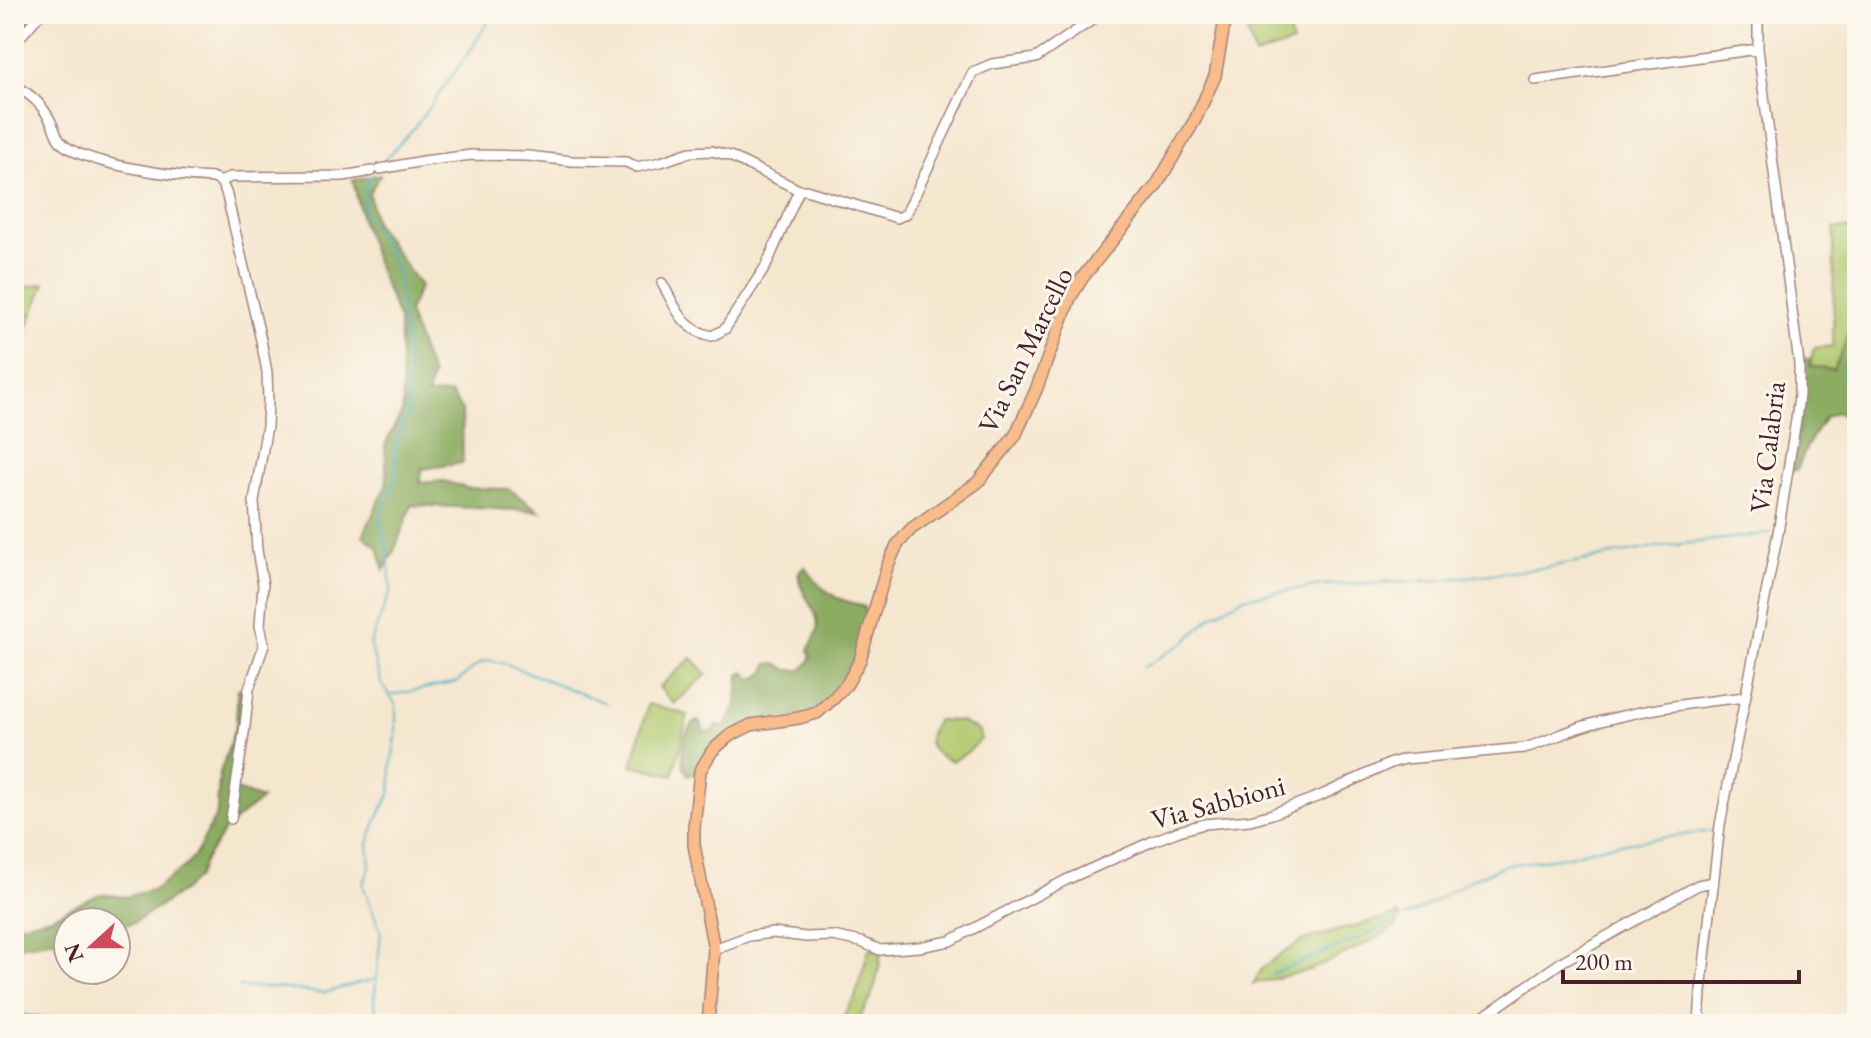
<svg xmlns="http://www.w3.org/2000/svg" width="1871" height="1038" viewBox="0 0 1871 1038" font-family="'EB Garamond',serif">
<style>
.green{fill:#afc86d;stroke:#7c744c;stroke-width:2}
.forest{fill:#8bac60;stroke:#6a6646;stroke-width:2}
.lines{fill:none;stroke-linecap:round;stroke-linejoin:round}
.stream{stroke:#41acc0;stroke-width:2}
.minor-casing{stroke:#a0827c;stroke-width:12}
.major-casing{stroke:#a0827c;stroke-width:14}
.minor{stroke:#fff;stroke-width:9}
.major{stroke:#f9bc8a;stroke-width:11}
.labels{text-anchor:middle;dominant-baseline:central;stroke-width:6;stroke-linejoin:round;paint-order:stroke}
.street-label{font-size:28px;fill:#4a1f2b;stroke:#fbf7ec}
</style>
<rect width="100%" height="100%" fill="#fbf7ec"/>
<filter id="ink" filterUnits="userSpaceOnUse"><feTurbulence type="fractalNoise" baseFrequency=".0125" numOctaves="2"/><feDisplacementMap in="SourceGraphic" scale="16" xChannelSelector="R" yChannelSelector="G"/><feConvolveMatrix kernelMatrix="1 2 1 2 8 2 1 2 1" color-interpolation-filters="sRGB"/></filter>
<filter id="wash" filterUnits="userSpaceOnUse"><feTurbulence type="fractalNoise" baseFrequency=".006" numOctaves="4" result="noise"/><feDisplacementMap in="SourceGraphic" scale="32" xChannelSelector="R" yChannelSelector="G"/><feGaussianBlur stdDeviation="1.8" result="paint"/><feColorMatrix in="noise" values="0 0 0 0 0 0 0 0 0 0 0 0 0 0 0 0 0 1.4 0 .05"/><feComposite in="paint" operator="in"/></filter>
<g filter="url(#wash)">
<rect width="100%" height="100%" fill="#f5e6ce"/>
<path class="green" d="M1248,14H1283L1293,43L1255,56L1242,16Z
M1857,228C1857,267 1859,310 1844,348C1841,356 1837,363 1833,371L1809,366L1814,348L1833,346L1834,229Z
M45,283L14,361V290Z
M692,658L707,674L674,704L659,687Z
M648,704L688,715L673,775L632,765Z
M937,720L959,721L979,731L981,739L968,752L952,761C929,753 922,741 937,720Z
M1399,914L1397,926L1366,944L1310,970L1253,984L1263,967L1303,940Z
M869,949L881,953C878,982 872,1001 855,1024H838L855,997Z"/>
<path class="forest" d="M380,175L369,193L375,223L420,286L408,313L432,376L427,395L451,394L462,411L463,463L422,469L420,483L444,481L467,488L509,489L540,511L412,505L393,553L384,570L378,547L363,536L387,483L385,445L403,410L399,320L379,271L362,221L353,180Z
M1857,284V422L1837,412L1825,417L1807,446L1797,470L1791,471L1799,426L1803,358L1811,360L1810,366L1833,370L1844,348L1851,323Z
M805,567L820,586L837,598L865,607C868,643 841,704 804,715C787,719 756,719 742,726C734,729 703,765 694,774L688,775C678,761 682,729 698,721L702,724L703,731L711,732L715,727L725,726C738,707 738,697 739,675L745,672L751,679C761,677 765,674 768,664C776,662 780,664 787,670H802C809,663 813,659 809,650C811,644 815,638 817,632C822,607 796,594 799,572Z
M246,688L242,733L231,788L262,799L227,827L205,860L198,877L184,890L134,923L116,926V922H68V938L14,947V926L51,917L100,894L126,897L155,889L187,865L197,852L217,813L219,776L236,725L238,689Z
M14,1014L110,1024H14Z"/>
<g class="lines">
<path class="stream" d="M379,166L415,127L472,48L493,14
M373,174L367,180L363,213L379,234L397,270L409,378L407,415L395,443L397,471L380,522L388,553L391,590L370,644L381,683L396,705V737L391,767V792L378,817L368,843L370,867L363,885L381,933L374,1001L379,1024
M1857,343C1839,364 1840,379 1857,402
M1144,667L1185,642L1211,617L1243,598L1321,585L1440,580L1543,568L1651,548L1771,533
M392,695L457,682L477,665L488,660L503,663L606,703
M1272,974L1364,936L1419,910L1472,879L1506,865L1564,857L1610,845L1712,831
M239,987L277,988L323,993L376,979"/>
</g>
</g>
<g filter="url(#ink)">
<g class="lines">
<g class="minor-casing">
<path id="minor" d="M14,44L40,14
M1535,80L1758,49
M14,86C32,94 44,106 52,124C55,130 56,136 60,141C79,165 182,177 214,178L221,182L226,192L261,340L267,372L268,400L267,426L254,501L257,550L263,585L260,625L264,645L249,689L245,726L231,819
M380,169L423,161L472,155L528,156L572,161L626,162L637,167L661,162L690,152L712,151L730,156L799,190
M221,182L230,177L343,176L372,171
M662,283C677,309 681,329 712,336L725,329L766,266L799,190H806L897,218L906,214L973,72L992,64L1036,58L1101,14
M714,949L749,936L773,933L806,937L833,936L861,942L880,950L919,947L950,941L1066,880L1153,841L1179,831L1204,824L1250,820L1272,814L1322,795L1391,763L1405,759L1524,748C1544,743 1562,733 1581,727C1635,710 1690,703 1745,697
M1473,1024L1563,961L1698,885L1713,882
M1699,1024L1701,992L1720,825L1778,533L1796,420L1799,395V364L1758,49V23L1760,14"/>
</g>
<g class="major-casing">
<path id="major" d="M708,1024L714,949L694,845V827L700,771L712,751L729,736L751,725L799,718L817,713L834,698L847,684L860,660L887,567L897,545L911,529L977,483L1015,436L1036,390L1070,298L1083,277L1156,186L1195,120L1215,76L1226,14"/>
</g>
<use href="#minor" class="minor"/>
<use href="#major" class="major"/>
</g>
</g>
<g class="labels">
<g class="street-label">
<text transform="translate(1025 350) rotate(-64)">Via San Marcello</text>
<text transform="translate(1767 447) rotate(-83)">Via Calabria</text>
<text transform="translate(1218 802) rotate(-15)">Via Sabbioni</text>
</g>
</g>
<rect width="1871" height="1038" fill="none" stroke="#fbf7ec" stroke-width="48"/>
<g transform="translate(92 946) rotate(249)"><circle r="38" fill="#fbf7ec" stroke="#b4a19f" stroke-width="2"/>
<path d="M0-6L14 30L0 20L-14 30Z" fill="#d1495b"/>
<text y="-12" font-size="22" font-weight="bold" text-anchor="middle" fill="#4a1f2b">N</text>
</g>
<path d="M1563 970v12h236v-12" fill="none" stroke="#4a1f2b" stroke-width="4"/>
<text x="1575" y="970" font-size="24" fill="#4a1f2b" stroke="#fbf7ec" stroke-width="6" paint-order="stroke">200 m</text>
</svg>
